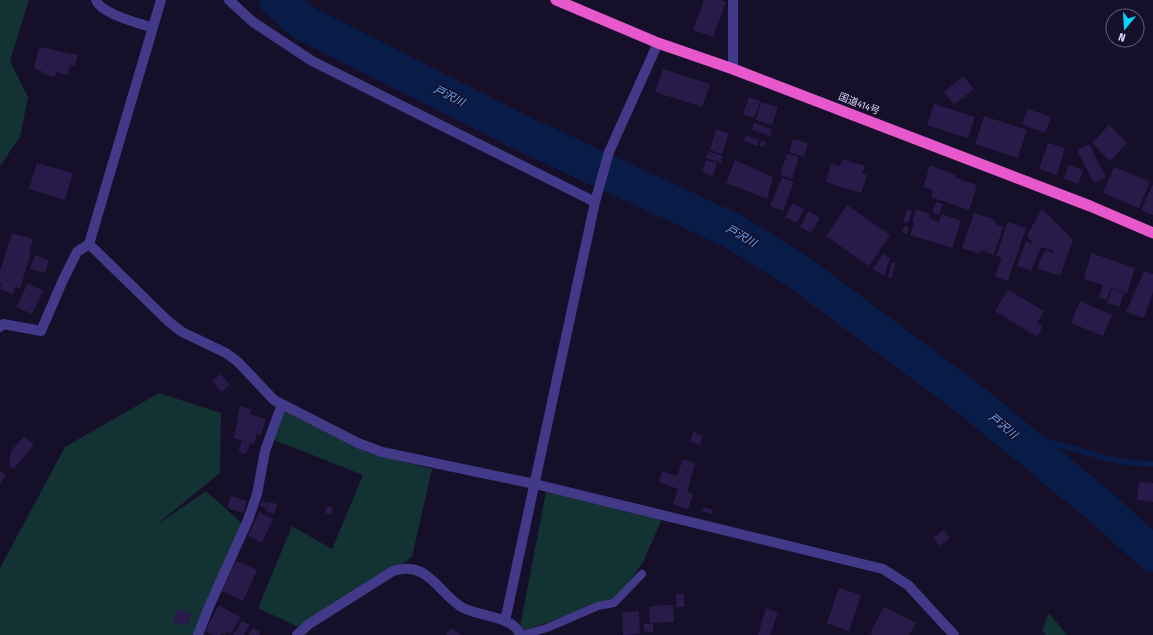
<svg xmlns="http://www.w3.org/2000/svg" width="1153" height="635" viewBox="0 0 1153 635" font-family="'Fira Sans Condensed','Noto Sans JP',sans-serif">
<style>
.green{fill:#123233}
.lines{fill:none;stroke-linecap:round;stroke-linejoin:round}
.stream{stroke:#091c48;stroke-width:6}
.river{stroke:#091c48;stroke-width:36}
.building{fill:#281b4a}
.service{stroke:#423989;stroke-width:8}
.minor{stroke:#423989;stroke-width:10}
.trunk{stroke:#e658cc;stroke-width:11}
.labels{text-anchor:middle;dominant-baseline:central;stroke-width:3;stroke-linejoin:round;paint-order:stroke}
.street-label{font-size:10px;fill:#ded7ff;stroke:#150f29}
.water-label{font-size:11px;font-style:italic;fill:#65adff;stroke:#150f29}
</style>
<rect width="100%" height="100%" fill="#150f29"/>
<path class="green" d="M0,0H29L10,61L28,97L20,137L0,166Z
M159,393L221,413L220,473L155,526L206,491L245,526L201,635H0V568L65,447Z
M282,404L368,453L432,469L412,557L376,583L298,627L258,608L292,526L332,549L363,475L272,439Z
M546,492L664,515L643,562L616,602L603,604L519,632Z
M1049,613L1067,635H1046L1042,630Z"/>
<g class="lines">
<path class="stream" d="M1018,440C1025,440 1033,439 1039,440C1078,447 1113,465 1153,464"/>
<path class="river" d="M277,0L304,23L526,135L733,231L797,271L973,402L1102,508L1153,554"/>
</g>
<path class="building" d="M704,0H720L726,2L713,37L693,30Z
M39,47L78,55L75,66L70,65L68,75L56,72L55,77L41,73L42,71L34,69Z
M663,69L710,84L702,107L655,92Z
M963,76L974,89L954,105L944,92Z
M749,97L760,101L754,118L743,114Z
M761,102L778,107L772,125L756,120Z
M934,104L975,117L968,138L927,125Z
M1028,109L1051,117L1045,133L1022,124Z
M984,116L1027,130L1018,158L975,144Z
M754,123L772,129L770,136L752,130Z
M1109,125L1127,143L1110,161L1092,143Z
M716,129L729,133L722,154L710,150Z
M746,135L759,140L757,146L744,141Z
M793,139L808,143L804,157L789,152Z
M761,141L765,142L764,147L760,146Z
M1048,143L1065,148L1057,175L1039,169Z
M1089,144L1106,177L1094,183L1077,150Z
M708,151L723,156L721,163L706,158Z
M787,154L799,157L792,179L780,175Z
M842,159L865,166L862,173L867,175L861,193L826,182L831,163L840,166Z
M706,160L717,163L713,176L702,172Z
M735,160L773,177L767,199L726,183Z
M37,163L73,173L65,200L29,189Z
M930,165L957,176L956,178L977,185L969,210L931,197L933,190L923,187Z
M1068,165L1083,170L1078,184L1064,179Z
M1114,167L1150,182L1139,208L1103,193Z
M782,178L794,182L783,211L770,206Z
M1153,184V215L1141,210Z
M936,202L943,204L939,215L932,212Z
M793,203L804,209L797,223L785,217Z
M847,205L890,235L869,266L826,236Z
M907,209L912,211L908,223L903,222Z
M916,209L930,214L929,218L939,222L942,214L961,221L952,248L910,235L914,223L912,222Z
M1042,209L1073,240L1060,276L1037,268L1045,250L1053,253L1054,251L1041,247L1031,271L1017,266L1026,241L1033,244L1027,235Z
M808,211L820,218L811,233L800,227Z
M974,213L996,220L995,224L1003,227L994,255L981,250L980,254L962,248Z
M1008,222L1026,228L1008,281L995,276L1002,258L996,256Z
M904,226L909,227L907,234L902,232Z
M12,233L33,239L29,252L31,253L20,289L15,287L13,294L0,289L2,283H0V271Z
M1091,253L1135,268L1127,293L1111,288L1106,300L1099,297L1103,285L1084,279Z
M883,254L890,258L884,276L873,269Z
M35,255L49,260L45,273L30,269Z
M892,262L896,263L891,279L888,277Z
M1144,271L1153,274V292L1144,318L1126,312Z
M28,283L43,291L32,314L16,307Z
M1112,289L1124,293L1119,307L1107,303Z
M1008,290L1044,311L1037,323L1043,326L1037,337L995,311Z
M1080,301L1112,315L1103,336L1071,323Z
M221,374L230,385L221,392L212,381Z
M240,406L251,409L250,414L266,419L261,435L257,433L254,444L250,443L246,454L238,452L242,441L234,438Z
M693,432L703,436L700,445L690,442Z
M24,436L34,445L13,469L9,466L11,451Z
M683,459L695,463L687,492L693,494L688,509L673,504L678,489L659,482L662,471L677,476Z
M0,471L6,475L0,485Z
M1139,482L1153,483V502L1137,500Z
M231,496L247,501L243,513L227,508Z
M262,501L268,503L266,508L260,506Z
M269,502L277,504L274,514L266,511Z
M327,506L333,508L331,515L325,513Z
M703,507L713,510L712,514L702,511Z
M259,512L273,519L262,543L248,536Z
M943,530L950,538L940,546L933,538Z
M236,561L257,570L243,601L222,591Z
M839,588L861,595L849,631L827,623Z
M676,594H684V607H676Z
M219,605L240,617L231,634L226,631L225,635L222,633L220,635H213L205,631Z
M673,605L674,622L650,623L649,606Z
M884,607L916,623L909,635H873L870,633Z
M766,608L778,612L770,635H758Z
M177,609L192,614L188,626L173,622Z
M639,611L640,634L623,635L622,612Z
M242,621L250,625L244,635H233Z
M644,624H653V632L644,631Z
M253,628L260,632L259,635H248Z
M451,628L462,635H446Z"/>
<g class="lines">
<path class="service" d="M522,635L547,628L598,606L614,603L642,574"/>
<path class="minor" d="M96,0C101,14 139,23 153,28
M161,0L89,244L168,321L182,332L226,353L238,362L274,400L358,443L382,452L535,484L883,569L908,585L954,635
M229,0L253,22L312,61L595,202
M733,69V0
M0,327L3,324L41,331L63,280L77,252L89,244
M505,621L595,202L609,152L658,43
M198,635L208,609L248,520L257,494L265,451L282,404
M297,635L309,624L393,571C427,560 437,591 460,606C475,617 514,615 520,635"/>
<path class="trunk" d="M556,0L658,43L733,69L1090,206L1153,233"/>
</g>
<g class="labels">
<g class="street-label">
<text transform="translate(859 104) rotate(21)">国道414号</text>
</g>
<g class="water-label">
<text transform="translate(449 96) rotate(27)">戸沢川</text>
<text transform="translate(741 236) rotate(30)">戸沢川</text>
<text transform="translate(1003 426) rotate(39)">戸沢川</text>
</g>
</g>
<g transform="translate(1125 28) rotate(198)"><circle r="19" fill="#150f29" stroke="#655f7f"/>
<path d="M0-3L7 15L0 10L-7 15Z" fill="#03d5ff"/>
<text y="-6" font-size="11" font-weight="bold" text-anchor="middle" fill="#ded7ff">N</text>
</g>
</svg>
